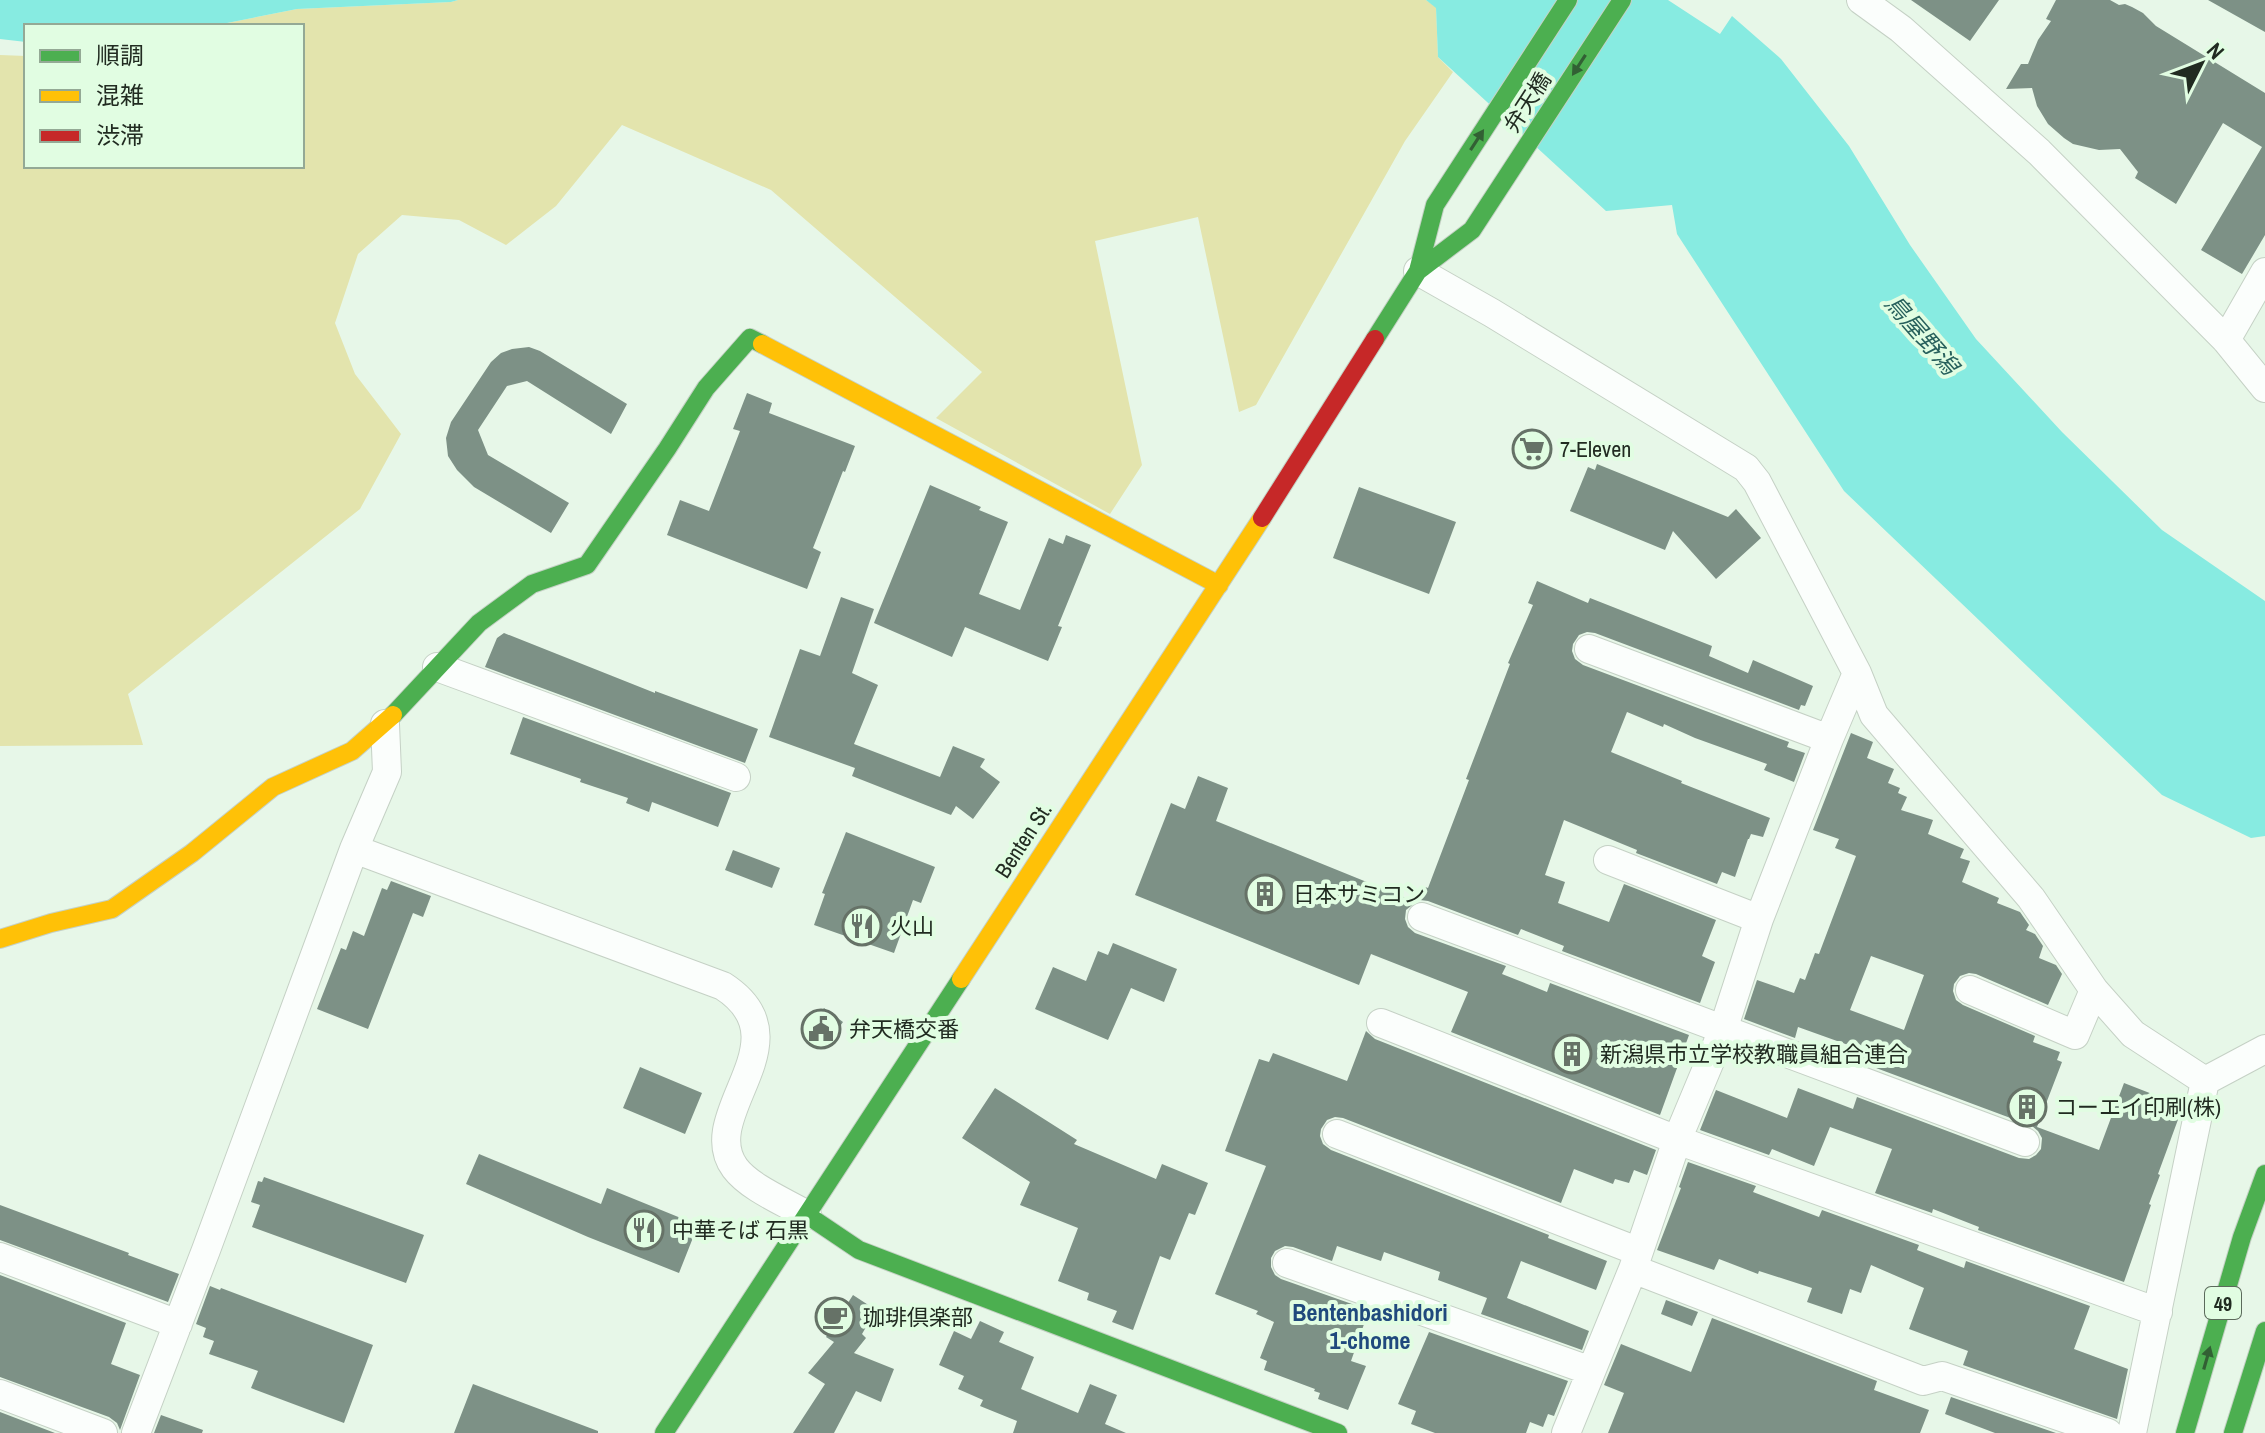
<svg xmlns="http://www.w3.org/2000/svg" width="2265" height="1433" viewBox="0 0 2265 1433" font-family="'Archivo Narrow','Noto Sans JP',sans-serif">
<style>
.green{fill:#e3e4ad}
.water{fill:#87ebe1}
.building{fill:#7d9186;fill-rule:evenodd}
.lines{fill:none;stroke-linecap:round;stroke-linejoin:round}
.street-casing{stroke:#c5d1c5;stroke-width:30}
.fast-casing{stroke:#c5d1c5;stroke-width:20}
.slow-casing{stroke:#c5d1c5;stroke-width:20}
.jam-casing{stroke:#c5d1c5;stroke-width:20}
.street{stroke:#fbfefc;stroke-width:28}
.fast{stroke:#4caf50;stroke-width:18}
.slow{stroke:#ffc107;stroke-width:18}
.jam{stroke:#c62828;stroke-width:18}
.oneway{fill:#326034}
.labels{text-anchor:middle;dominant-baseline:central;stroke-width:8;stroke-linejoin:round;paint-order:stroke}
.shield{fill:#e1fde2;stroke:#5b6a5b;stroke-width:2}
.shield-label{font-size:20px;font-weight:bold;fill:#212b21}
.street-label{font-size:22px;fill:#212b21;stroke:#e1fde2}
.poi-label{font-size:22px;fill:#212b21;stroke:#e1fde2;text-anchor:start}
.water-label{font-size:24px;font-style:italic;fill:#27605c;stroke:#e1fde2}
.neighbourhood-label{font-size:24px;font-weight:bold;fill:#20497d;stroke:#e1fde2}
</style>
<rect width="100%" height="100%" fill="#e7f7e8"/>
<path class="green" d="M458,0H1426L1436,7L1438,57L1453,72L1405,141L1256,405L1239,412L1198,217L1095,241L1142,465L1110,514L936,418L982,372L771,190L622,125L556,206L506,245L459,220L402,215L358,254L335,323L355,374L401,434L360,509L128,694L143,745L0,746V55L26,56V166H302V26H212L297,9L451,2Z"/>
<path class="water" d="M0,0H458L451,2L297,9L212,26H26V42L0,39Z
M1426,0H1668L1720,34L1732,16L1781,59L1849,146L1910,245L1976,339L2062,432L2162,530L2265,601V836L2251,838L2162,795L1844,491L1677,234L1672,205L1606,211L1438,57L1436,8Z"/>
<path class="building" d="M1911,0H1999L1970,41Z
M2056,0H2110L2119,5L2125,4L2132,7L2143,13L2156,26L2265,93V235L2242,274L2201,250L2262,147L2223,123L2176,204L2135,178L2138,172L2120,149L2099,150L2073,144L2064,138L2048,124L2037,106L2032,88L2006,89L2021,64H2028L2038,40L2051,21L2046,19Z
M2208,0H2265V32Z
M529,347L540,351L627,404L611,434L527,381L507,386L478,430L488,455L569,503L551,533L474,487L457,470L448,456L446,438L451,422L491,362L501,353L512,349Z
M747,393L772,403L769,413L855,446L845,472L843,471L813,548L821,552L807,589L667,535L680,500L709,511L740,431L733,429Z
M1597,464L1728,517L1736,509L1761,538L1716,579L1673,531L1665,550L1570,511L1588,467L1595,470Z
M930,485L981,507L979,510L1008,522L979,594L1020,610L1049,538L1063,544L1066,535L1091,545L1058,626L1062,627L1048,661L965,627L952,657L874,623Z
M1359,487L1456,522L1429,594L1333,558Z
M1537,581L1588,603L1590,598L1712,646L1709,656L1748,673L1753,660L1813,686L1805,706L1801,705L1799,710L1595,633L1587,632L1579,635L1573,644L1572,651L1575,659L1583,665L1789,742L1787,747L1805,753L1794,782L1764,770L1767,764L1695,738L1664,724L1663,727L1627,712L1611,752L1682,781L1681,783L1770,818L1763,837L1751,834L1749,839H1748L1735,877L1722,872L1717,884L1636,853L1637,850L1564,820L1545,875L1565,882L1558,903L1609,922L1624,884L1716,920L1702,956L1715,962L1700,1003L1562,951L1564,946L1521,929L1518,935L1428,901L1420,900L1425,887L1428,888L1469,780L1466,779L1510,664L1508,663L1533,605L1528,603Z
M841,597L874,609L852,673L878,685L854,744L940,777L953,746L985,759L980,767L1000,782L973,819L956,806L951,815L852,776L855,768L769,737L800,649L820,656Z
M504,633L655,693V691L758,729L745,763L485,667L497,638Z
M523,717L731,793L718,827L652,802L649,812L626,803L628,798L580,782L581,779L510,754Z
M1851,733L1873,742L1867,758L1894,769L1888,783L1900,788L1898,793L1907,797L1901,810L1933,820L1928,834L1964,849L1960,858L1970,861L1962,882L1999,898L1997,903L2020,912L2029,925L2026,930L2035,934L2043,946L2039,958L2056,965L2062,974L2048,1005L1976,974L1969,973L1960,976L1954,984L1953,991L1956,1000L1963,1005L2035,1036L2033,1042L2060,1052L2057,1060L2062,1062L2037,1127L2099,1150L2124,1083L2183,1106L2158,1174L2160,1175L2149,1204L2151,1205L2124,1282L1978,1230L1979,1227L1933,1209L1932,1213L1875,1193L1892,1149L1830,1127L1814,1166L1772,1149L1769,1155L1700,1130L1716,1090L1787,1118L1798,1088L1853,1109L1857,1097L2019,1158L2029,1159L2036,1155L2041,1149L2042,1138L2038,1131L2032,1126L1868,1065L1869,1062L1848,1054L1851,1046L1798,1027L1795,1038L1744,1019L1757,980L1794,993L1800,978L1805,980L1815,953L1819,954L1856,856L1835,848L1839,839L1813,830ZM1871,956L1924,975L1904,1030L1850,1010Z
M1198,776L1228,788L1216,821L1416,902L1406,910L1405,919L1408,927L1415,933L1506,966L1502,974L1547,992L1550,983L1689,1035L1660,1115L1451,1032L1468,992L1371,954L1359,985L1135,895L1171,803L1185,809Z
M846,832L935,867L921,903L913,900L894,953L814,925L825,894L822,893Z
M733,850L780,868L772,888L725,870Z
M391,881L431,896L423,917L413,913L368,1029L317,1009L341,948L346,950L353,931L364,936L382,888L387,890Z
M1113,943L1177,969L1164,1002L1131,988L1108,1040L1035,1009L1053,967L1086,981L1098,951L1108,955Z
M824,1008L843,1022L827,1045L807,1031Z
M1366,1031L1375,1039L1656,1150L1647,1175L1634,1170L1629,1183L1615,1179L1613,1184L1574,1169L1561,1203L1343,1118L1335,1117L1327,1120L1321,1129L1320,1136L1323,1144L1331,1150L1549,1235L1548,1238L1607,1261L1596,1290L1521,1261L1507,1298L1589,1331L1582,1350L1481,1314L1487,1298L1438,1280L1440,1272L1384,1252L1381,1261L1337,1246L1332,1261L1293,1247L1285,1246L1275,1251L1271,1258V1267L1275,1275L1281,1279L1369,1310L1351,1361L1366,1366L1348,1410L1318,1399L1320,1393L1314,1391L1315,1389L1264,1370L1267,1361L1260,1358L1274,1322L1256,1314L1258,1311L1215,1294L1266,1166L1225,1151L1259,1059L1269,1062L1273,1053L1347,1081Z
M640,1067L702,1093L685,1134L623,1108Z
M995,1088L1077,1140L1074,1144L1156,1179L1162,1164L1208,1183L1195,1215L1189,1213L1170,1260L1160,1256L1133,1330L1112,1322L1117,1311L1087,1300L1089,1293L1058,1281L1078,1228L1020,1205L1030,1182L962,1138Z
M479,1154L601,1204L607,1188L698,1225L679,1273L588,1237L466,1184Z
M1688,1162L1756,1186L1753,1192L1819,1217L1822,1210L1919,1245L1917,1250L1964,1268L1966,1261L2090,1306L2074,1349L2128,1369L2117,1419L1963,1365L1968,1351L1909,1329L1924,1288L1871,1265L1861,1293L1850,1289L1842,1314L1807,1302L1812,1288L1759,1271L1758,1274L1719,1259L1714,1270L1657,1250L1681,1188L1679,1187Z
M264,1177L424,1235L406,1283L252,1227L260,1205L251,1202L258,1181L262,1182Z
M0,1205L129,1253L128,1255L179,1274L168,1302L0,1240Z
M0,1275L126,1323L111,1364L140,1375L120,1430L117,1423L109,1417L0,1377Z
M210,1286L220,1290L221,1288L373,1345L344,1423L251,1388L258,1371L209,1354L214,1341L203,1337L206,1328L196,1324Z
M853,1295L876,1310L862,1334L866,1338L854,1353L894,1369L881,1402L856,1391L834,1433H793L825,1384L808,1373L834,1342L826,1337Z
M1666,1300L1698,1312L1692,1326L1661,1314Z
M1712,1318L1877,1381L1874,1390L1929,1410L1920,1433H1608L1624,1393L1604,1385L1621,1344L1691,1372Z
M980,1321L1004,1332L999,1342L1034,1357L1021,1389L1078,1413L1090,1384L1117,1395L1105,1424L1126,1433H1013L1017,1421L980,1406L983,1400L958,1389L964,1376L939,1365L954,1331L971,1339Z
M1429,1332L1568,1381L1554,1416L1548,1414L1543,1427L1530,1422L1526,1433H1435L1411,1424L1416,1411L1398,1404Z
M473,1384L598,1431V1433H454Z
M1951,1397L2056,1433H1995L1945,1414Z
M0,1412L55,1433H0Z
M161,1415L203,1430L202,1433H154Z"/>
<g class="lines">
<g class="street-casing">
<path id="street" d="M1861,0L1901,29L2039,152L2226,340L2265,388
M1418,271L1492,313L1746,468L1757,482L1857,673L1874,715L2031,898L2094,990L2133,1034L2205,1081
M2226,340L2265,272
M1589,649L1829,739
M437,667L736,777
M354,849L723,986C808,1041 695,1114 735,1168C750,1188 785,1202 807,1215
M1608,860L1759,919
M1422,917L2025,1142
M1970,990L2075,1035L2094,990
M1381,1023L1677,1140L2158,1312
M2205,1081L2265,1049
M1337,1134L1637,1251
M0,1257L178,1324
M1287,1263L1591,1371
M1633,1269L1923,1381L1942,1376L2108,1433
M0,1394L103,1433
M136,1433L206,1250L354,849L387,772L385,724
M1566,1433L1633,1269L1677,1140L1723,1030L1759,919L1829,739L1857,673
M2132,1433L2205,1081"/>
</g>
<g class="fast-casing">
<path id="fast" d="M1418,271L1472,230L1622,0
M1375,339L1418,271L1435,205L1568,0
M393,715L479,623L532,584L587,565L667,449L706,388L750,338L762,344
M807,1215L859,1250L1338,1433
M664,1433L961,979
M2185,1433L2242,1237L2265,1174
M2233,1433L2265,1331"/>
</g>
<g class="slow-casing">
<path id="slow" d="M762,344L1219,585
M0,939L51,923L112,909L192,853L273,787L352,751L393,715
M961,979L1262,518"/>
</g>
<g class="jam-casing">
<path id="jam" d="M1262,518L1375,339"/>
</g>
<use href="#street" class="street"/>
<use href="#fast" class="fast"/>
<use href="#slow" class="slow"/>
<use href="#jam" class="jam"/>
</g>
<defs><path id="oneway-solid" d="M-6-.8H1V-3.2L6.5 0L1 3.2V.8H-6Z" transform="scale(2)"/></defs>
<g class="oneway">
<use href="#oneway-solid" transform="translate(1579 65) rotate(123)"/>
<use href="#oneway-solid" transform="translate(1477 140) rotate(-57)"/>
<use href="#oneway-solid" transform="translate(2207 1358) rotate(-74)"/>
</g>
<defs>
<g id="supermarket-ring" transform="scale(2)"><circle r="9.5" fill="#e1fde2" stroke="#667267" stroke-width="1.5"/><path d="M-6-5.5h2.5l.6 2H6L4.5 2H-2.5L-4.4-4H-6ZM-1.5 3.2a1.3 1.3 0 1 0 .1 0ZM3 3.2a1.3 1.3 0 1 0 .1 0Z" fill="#667267"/></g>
<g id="building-ring" transform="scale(2)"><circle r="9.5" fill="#e1fde2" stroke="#667267" stroke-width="1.5"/><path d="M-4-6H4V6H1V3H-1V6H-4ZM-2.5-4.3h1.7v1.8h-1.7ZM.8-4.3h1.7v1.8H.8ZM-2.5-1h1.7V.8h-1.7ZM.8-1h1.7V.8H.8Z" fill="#667267"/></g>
<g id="restaurant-ring" transform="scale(2)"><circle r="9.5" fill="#e1fde2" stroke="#667267" stroke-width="1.5"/><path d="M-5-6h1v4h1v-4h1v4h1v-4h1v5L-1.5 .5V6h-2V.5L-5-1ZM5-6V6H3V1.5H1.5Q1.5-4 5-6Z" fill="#667267"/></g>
<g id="civic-ring" transform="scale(2)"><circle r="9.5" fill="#e1fde2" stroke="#667267" stroke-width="1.5"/><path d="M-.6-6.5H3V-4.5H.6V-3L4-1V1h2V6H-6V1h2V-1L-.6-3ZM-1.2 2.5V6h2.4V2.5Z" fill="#667267"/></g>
<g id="cafe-ring" transform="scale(2)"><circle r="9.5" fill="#e1fde2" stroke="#667267" stroke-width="1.5"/><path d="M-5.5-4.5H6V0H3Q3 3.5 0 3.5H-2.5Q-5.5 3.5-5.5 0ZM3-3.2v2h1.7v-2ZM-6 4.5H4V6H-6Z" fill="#667267"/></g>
</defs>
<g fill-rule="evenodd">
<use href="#supermarket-ring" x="1532" y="449"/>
<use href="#building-ring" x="1265" y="894"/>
<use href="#restaurant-ring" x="862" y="926"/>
<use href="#civic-ring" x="821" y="1029"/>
<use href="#building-ring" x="1572" y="1054"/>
<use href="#building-ring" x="2027" y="1107"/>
<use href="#restaurant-ring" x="644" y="1230"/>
<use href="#cafe-ring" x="835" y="1317"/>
</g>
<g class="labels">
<rect class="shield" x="2205" y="1287" width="36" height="32" rx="6"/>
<g class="shield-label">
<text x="2223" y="1303">49</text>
</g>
<g class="street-label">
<text transform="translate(1527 102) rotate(-57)">弁天橋</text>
<text transform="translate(1023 840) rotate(-57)">Benten St.</text>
</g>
<g class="poi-label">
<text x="1560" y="449">7-Eleven</text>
<text x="1293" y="894">日本サミコン</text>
<text x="890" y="926">火山</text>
<text x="849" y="1029">弁天橋交番</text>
<text x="1600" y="1054">新潟県市立学校教職員組合連合</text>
<text x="2055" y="1107">コーエイ印刷(株)</text>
<text x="672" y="1230">中華そば 石黒</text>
<text x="863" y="1317">珈琲倶楽部</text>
</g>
<g class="water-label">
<text transform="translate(1922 334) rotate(49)">鳥屋野潟</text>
</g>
<g class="neighbourhood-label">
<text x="1370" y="1312">Bentenbashidori<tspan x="1370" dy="28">1-chome</tspan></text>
</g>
</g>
<rect x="24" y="24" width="280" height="144" fill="#e1fde2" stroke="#94a995" stroke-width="2"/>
<rect x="40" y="50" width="40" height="12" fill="#4caf50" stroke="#94a995" stroke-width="2"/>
<text x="96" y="64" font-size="24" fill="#212b21">順調</text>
<rect x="40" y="90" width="40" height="12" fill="#ffc107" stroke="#94a995" stroke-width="2"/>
<text x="96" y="104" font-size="24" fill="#212b21">混雑</text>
<rect x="40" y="130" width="40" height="12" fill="#c62828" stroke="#94a995" stroke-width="2"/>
<text x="96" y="144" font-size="24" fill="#212b21">渋滞</text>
<g transform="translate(2201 64) rotate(48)" stroke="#e1fde2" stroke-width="6" paint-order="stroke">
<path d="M0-6L14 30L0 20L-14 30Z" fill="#212b21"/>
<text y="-12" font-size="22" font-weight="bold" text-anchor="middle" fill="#212b21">N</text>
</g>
</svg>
